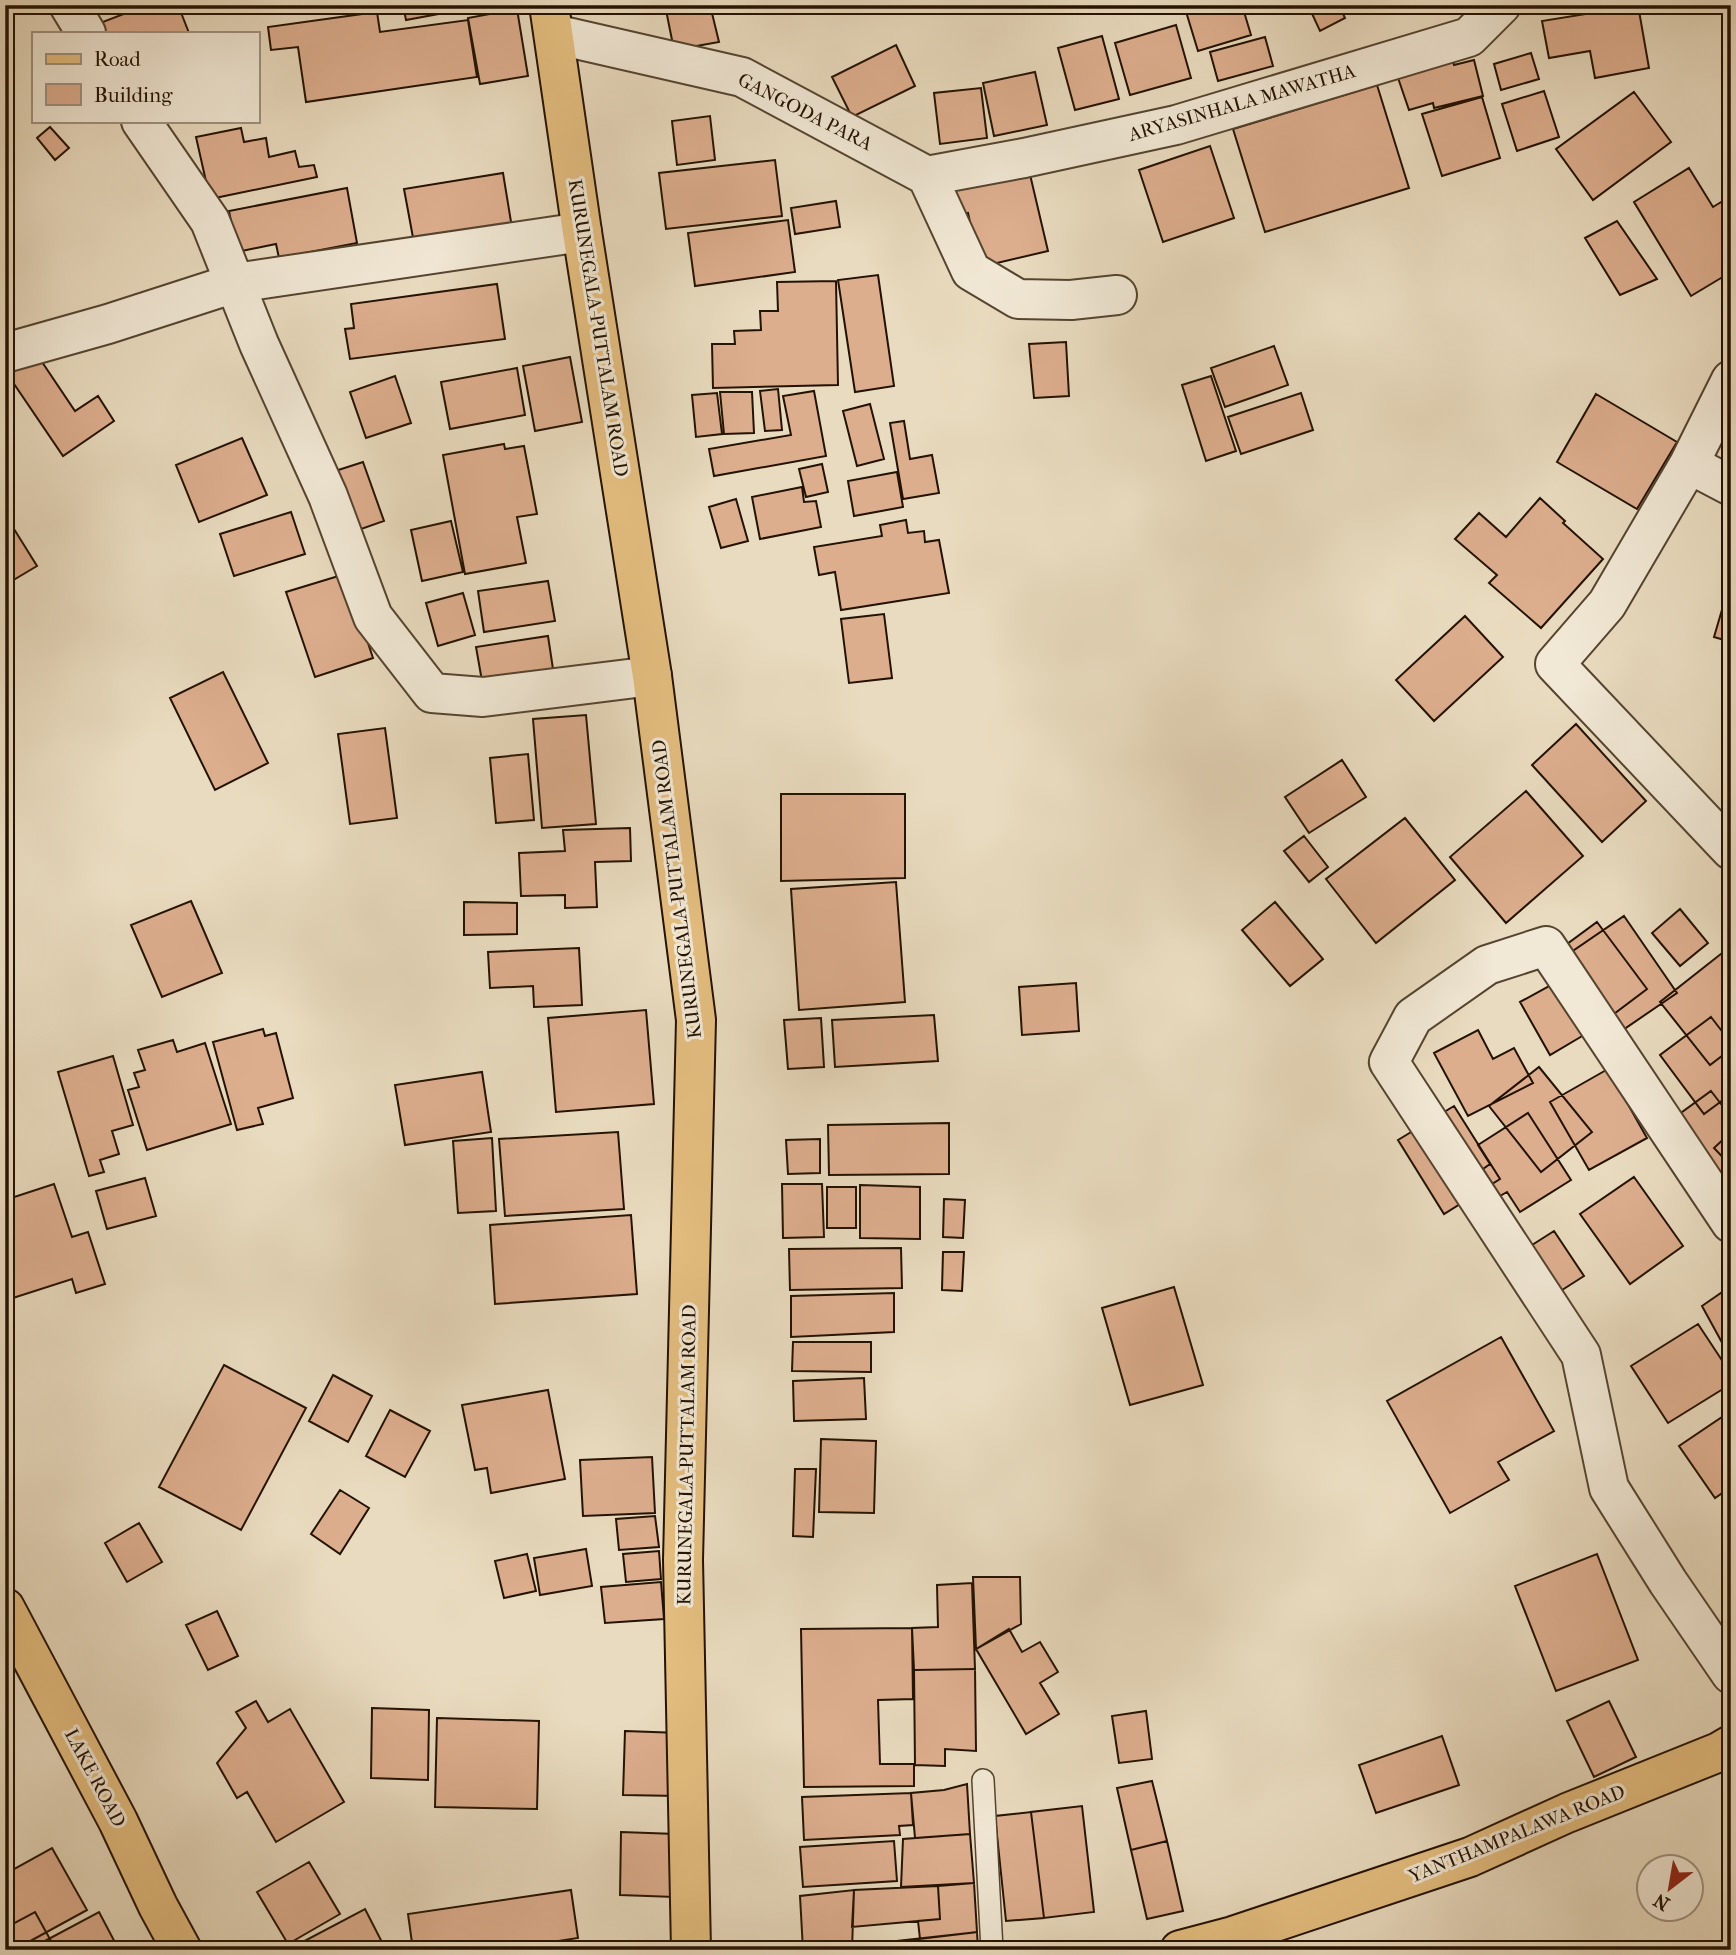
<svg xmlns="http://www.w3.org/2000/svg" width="1736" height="1955" viewBox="0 0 1736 1955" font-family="'IM FELL French Canon',serif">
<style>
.building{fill:#ddae8e;stroke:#241200;stroke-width:2}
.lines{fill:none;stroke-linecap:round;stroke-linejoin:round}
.lane-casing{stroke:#554430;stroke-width:24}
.street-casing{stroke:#554430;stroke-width:42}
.primary-casing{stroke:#241200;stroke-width:42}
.highway-casing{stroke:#241200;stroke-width:42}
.lane{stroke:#f1e8d5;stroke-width:21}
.street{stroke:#f1e8d5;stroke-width:38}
.primary{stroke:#e4be80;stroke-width:38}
.highway{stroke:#e4be80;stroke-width:38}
.labels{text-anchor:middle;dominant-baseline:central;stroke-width:6;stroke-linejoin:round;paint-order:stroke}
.street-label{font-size:19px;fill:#241200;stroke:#f1e8d5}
</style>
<rect width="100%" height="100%" fill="#e9dbbf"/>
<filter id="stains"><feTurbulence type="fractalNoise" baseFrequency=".00286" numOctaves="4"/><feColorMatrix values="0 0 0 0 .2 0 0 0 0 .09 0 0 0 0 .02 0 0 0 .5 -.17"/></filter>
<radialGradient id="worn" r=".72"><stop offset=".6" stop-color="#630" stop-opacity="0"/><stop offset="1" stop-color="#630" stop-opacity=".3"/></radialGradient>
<path class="building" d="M147,5H178L189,33H103L100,23Z
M403,5H470L471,8L406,20Z
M665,5H710L719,42L674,50Z
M1184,5H1242L1251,35L1198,51Z
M1308,5H1339L1345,18L1320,31Z
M1585,5H1638L1649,68L1595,78L1590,51L1549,58L1542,21L1586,14Z
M517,9L528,76L480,84L468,18Z
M377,12L380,32L468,20L477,77L306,102L298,47L271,50L268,27Z
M1176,25L1191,78L1130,95L1115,43Z
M1102,36L1119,99L1075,110L1058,48Z
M1265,37L1273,66L1218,81L1210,52Z
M896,45L915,86L852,117L832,77Z
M1531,53L1539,79L1501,90L1494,64Z
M1452,56L1454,65L1474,60L1483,96L1434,108L1433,103L1409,110L1396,72Z
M1035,72L1047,125L994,136L983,83Z
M1377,85L1409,188L1265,232L1233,129Z
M981,88L987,138L940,144L934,93Z
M1544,91L1559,137L1517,151L1502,104Z
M1634,92L1671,142L1593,200L1556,149Z
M1482,97L1500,158L1442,176L1422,114Z
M710,116L715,160L677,165L672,121Z
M50,127L69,148L55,160L37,138Z
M241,128L244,142L266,138L269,157L295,151L299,167L314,165L317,177L210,199L196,137Z
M1210,146L1234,218L1163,242L1139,170Z
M775,160L782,216L666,229L659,173Z
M1028,166L1048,251L980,267L968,213L956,216L947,178Z
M1689,168L1713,207L1731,196V272L1691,296L1634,202Z
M503,173L512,228L414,243L404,189Z
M347,188L357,243L279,258L276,244L237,252L229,211Z
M836,201L840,227L795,234L791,208Z
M788,220L795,272L695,286L688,233Z
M1617,221L1657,279L1620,295L1585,238Z
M878,275L894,386L855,392L838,280Z
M836,281L838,385L713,388L712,344H735L734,331L761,330L760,311H778L777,282Z
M497,284L505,339L350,359L345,329L354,328L351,304Z
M1066,342L1069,396L1034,398L1029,344Z
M1274,346L1288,385L1225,407L1211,368Z
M38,356L75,411L98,396L114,421L63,456L8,375Z
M570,357L582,422L535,431L523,366Z
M517,368L525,415L450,429L441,382Z
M395,376L411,423L366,438L350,392Z
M1211,376L1236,451L1206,461L1182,385Z
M778,389L782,430L765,431L760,391Z
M814,391L826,456L714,476L709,449L791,435L783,396Z
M720,392H752L754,433L724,434Z
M717,393L722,434L696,437L692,395Z
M1301,393L1313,430L1241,454L1228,417Z
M1596,394L1677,442L1637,509L1557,462Z
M870,404L884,459L857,466L843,411Z
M904,421L910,459L932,455L939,493L903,499L890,423Z
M242,438L267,495L199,522L176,465Z
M504,444L505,449L524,446L537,514L517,517L526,563L465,574L443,455Z
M363,462L384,521L347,534L326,474Z
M822,464L828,492L806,497L799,469Z
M897,472L903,507L854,516L848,481Z
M802,487L804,502L816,501L821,527L760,539L752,497Z
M1540,498L1565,521L1563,523L1603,559L1541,628L1489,583L1497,575L1455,539L1479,513L1506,537Z
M736,499L748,541L721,548L709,507Z
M291,512L305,554L234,576L220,534Z
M906,520L908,533L924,531L925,542L939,540L949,593L841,610L835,572L819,575L814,547L882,536L880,525Z
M451,521L463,572L422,581L411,530Z
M14,529L37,566L5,585V534Z
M345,574L373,658L315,677L286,592Z
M1731,579V642L1714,637Z
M548,581L555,621L484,632L478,591Z
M463,593L475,635L438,646L426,603Z
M884,614L892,678L849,683L841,619Z
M1465,616L1503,657L1434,721L1396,680Z
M548,636L553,669L482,681L476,647Z
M223,672L268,763L215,790L170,698Z
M586,715L596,824L542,828L533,719Z
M1576,724L1646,801L1602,842L1532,765Z
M385,728L397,818L350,824L338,734Z
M528,754L534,820L496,823L490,758Z
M1342,760L1366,797L1309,833L1285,797Z
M1526,791L1583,856L1506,923L1450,857Z
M781,794H905V878L781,881Z
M1405,818L1455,880L1376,943L1326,879Z
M630,828L631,861L595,862L597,907L565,908V895L521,896L519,853L565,851L563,830Z
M1304,836L1328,867L1309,882L1284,851Z
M896,882L905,1002L799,1010L791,889Z
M191,901L222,973L162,997L131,925Z
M464,902L517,903V934L464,935Z
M1275,902L1323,959L1290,986L1242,930Z
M1680,909L1708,943L1680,966L1652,933Z
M1624,916L1677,993L1617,1034L1564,957Z
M1597,922L1647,989L1594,1029L1544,961Z
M1731,946V1049L1710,1065L1660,1002Z
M579,948L582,1005L534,1007L533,986L490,988L488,952Z
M1560,980L1589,1032L1550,1055L1520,1002Z
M1076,983L1079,1031L1022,1035L1019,987Z
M646,1010L654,1104L556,1112L548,1018Z
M934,1015L938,1061L835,1067L832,1020Z
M1711,1017L1731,1043V1094L1704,1114L1660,1055Z
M821,1018L824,1067L788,1069L784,1020Z
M263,1029L265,1036L276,1033L293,1098L258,1108L263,1124L237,1130L213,1042Z
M1478,1030L1493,1059L1514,1048L1533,1083L1468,1116L1434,1053Z
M173,1040L177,1052L205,1043L231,1124L147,1150L128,1090L139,1087L134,1073L145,1070L138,1050Z
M113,1056L133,1125L112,1131L119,1154L100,1160L104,1172L89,1176L58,1072Z
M1539,1067L1592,1132L1541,1172L1489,1106Z
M1608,1069L1647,1138L1589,1170L1550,1102Z
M482,1072L491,1132L405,1145L395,1085Z
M1711,1091L1731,1117V1181L1702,1202L1652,1134Z
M1454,1106L1500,1179L1444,1214L1398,1140Z
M1528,1113L1571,1180L1520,1212L1507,1192L1500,1196L1483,1169L1490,1164L1478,1145Z
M949,1123V1174L829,1175L828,1125Z
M618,1132L624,1209L505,1216L499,1139Z
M1731,1132V1166L1714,1148Z
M492,1138L496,1211L458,1213L453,1141Z
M820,1139V1173L788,1174L786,1140Z
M1634,1177L1683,1246L1630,1284L1580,1214Z
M145,1178L156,1216L107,1229L96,1191Z
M54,1184L72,1237L88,1232L105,1284L76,1293L72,1279L13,1298L5,1277V1238L12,1235L5,1216V1200Z
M782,1184H822L824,1237L783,1238Z
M860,1185L920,1187V1239L860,1238Z
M827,1187H856V1228H827Z
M944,1199L965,1200L963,1238L943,1237Z
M631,1215L637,1294L495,1304L490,1225Z
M1554,1231L1584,1276L1548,1299L1518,1254Z
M901,1248L902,1288L790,1290L789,1249Z
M943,1252H964L962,1291L942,1290Z
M1731,1286V1359L1702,1306Z
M1174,1287L1203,1385L1130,1405L1102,1308Z
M894,1293V1332L791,1337V1296Z
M1698,1324L1731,1374V1384L1668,1423L1631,1366Z
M1501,1337L1554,1431L1498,1462L1509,1480L1450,1513L1387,1401Z
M793,1342H871V1372L792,1371Z
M224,1365L306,1408L241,1530L159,1487Z
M333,1375L372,1396L348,1442L309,1421Z
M864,1378L866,1419L794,1421L793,1381Z
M548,1390L565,1479L491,1493L487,1468L475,1470L462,1405Z
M390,1410L430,1431L405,1477L366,1456Z
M1731,1411V1487L1715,1498L1679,1446Z
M821,1439L876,1441L874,1513L819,1512Z
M652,1457L655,1513L583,1516L580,1460Z
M795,1469H816L813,1537L793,1536Z
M340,1490L369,1508L340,1554L311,1534Z
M655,1516L659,1547L619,1550L616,1519Z
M139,1523L162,1562L127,1582L105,1543Z
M586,1549L592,1586L540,1595L534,1558Z
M659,1551L661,1579L626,1582L623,1554Z
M527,1554L536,1591L504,1598L495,1561Z
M1597,1554L1638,1660L1556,1691L1515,1586Z
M973,1577H1020L1021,1624L976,1649Z
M661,1582L664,1619L605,1623L601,1587Z
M972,1583L975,1669L914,1670L912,1628L938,1627L937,1585Z
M217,1611L238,1656L208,1670L186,1625Z
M912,1628L913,1699L878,1700L880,1764H914V1786L804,1787L801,1629Z
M1009,1629L1022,1652L1040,1642L1058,1672L1040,1683L1059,1714L1026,1734L976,1649Z
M975,1669L976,1751L945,1749V1766L915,1765L914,1670Z
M256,1701L268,1722L290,1709L344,1802L276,1842L247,1792L237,1798L217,1763L246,1728L236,1712Z
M1609,1701L1636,1757L1594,1777L1567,1721Z
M372,1708L429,1710L428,1780L371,1778Z
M1146,1711L1152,1759L1119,1763L1112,1716Z
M437,1718L539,1721L537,1809L435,1807Z
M625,1731L680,1733L678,1796L623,1795Z
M1442,1736L1459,1785L1376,1813L1359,1765Z
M1152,1781L1167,1841L1131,1850L1117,1788Z
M967,1784L970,1834L915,1838L911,1793L944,1790Z
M911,1793L913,1825L899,1826L900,1835L804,1840L802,1797Z
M1082,1806L1094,1912L1044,1918L1031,1812Z
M1031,1812L1044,1918L1006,1921L995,1816Z
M621,1832L676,1834L675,1897L620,1895Z
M970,1834L974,1883L901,1887L903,1839Z
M894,1841L897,1881L803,1887L800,1847Z
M1167,1841L1183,1911L1147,1919L1131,1850Z
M52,1848L87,1910L14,1950H10L5,1941V1874Z
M309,1862L340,1914L288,1944L257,1892Z
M974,1883L977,1932L920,1939L918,1921L940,1919L938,1886Z
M938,1886L940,1919L852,1927L854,1890Z
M571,1890L578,1938L500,1950H413L408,1914Z
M854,1890L852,1950H803L800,1896Z
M365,1909L386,1950H294L293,1947Z
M35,1912L56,1950H5V1928Z
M99,1912L119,1950H28Z
M977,1932L978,1950H852V1946Z"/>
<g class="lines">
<g class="lane-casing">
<path id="lane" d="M983,1780L992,1950"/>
</g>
<g class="street-casing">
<path id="street" d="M69,5L86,33
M554,34L742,77L927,176
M141,121L210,221L259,344L328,496L373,617L432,693L483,697L652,676
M927,176L1024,158L1176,125L1469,37L1501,5
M927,176L971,271L1018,299L1071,300L1117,295
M5,353L108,324L235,283L582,232
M1731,380L1689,464L1731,486
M1689,464L1607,604L1555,664L1731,850
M1731,1223L1546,946L1487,965L1413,1017L1389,1062L1581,1355L1609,1488L1668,1582L1731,1674"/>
</g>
<g class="primary-casing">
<path id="primary" d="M5,1608L118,1821L158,1906L182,1950
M1180,1950L1233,1936L1470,1857L1567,1813L1719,1752L1731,1745"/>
</g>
<g class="highway-casing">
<path id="highway" d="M549,5L582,232L652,676L696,1020L683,1560L691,1950"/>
</g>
<use href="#lane" class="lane"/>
<use href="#street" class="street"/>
<use href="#primary" class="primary"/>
<use href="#highway" class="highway"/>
</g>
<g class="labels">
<g class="street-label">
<text transform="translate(1242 103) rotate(-16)">ARYASINHALA MAWATHA</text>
<text transform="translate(805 112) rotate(27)">GANGODA PARA</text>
<text transform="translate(598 328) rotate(81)">KURUNEGALA-PUTTALAM ROAD</text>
<text transform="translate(677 889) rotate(-97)">KURUNEGALA-PUTTALAM ROAD</text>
<text transform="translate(687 1455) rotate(-89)">KURUNEGALA-PUTTALAM ROAD</text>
<text transform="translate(95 1778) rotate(62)">LAKE ROAD</text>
<text transform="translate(1517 1834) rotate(-22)">YANTHAMPALAWA ROAD</text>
</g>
</g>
<rect width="1736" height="1955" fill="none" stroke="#e9dbbf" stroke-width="28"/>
<rect x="7" y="7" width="1722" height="1941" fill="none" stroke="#241200" stroke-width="3.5"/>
<rect x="14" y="14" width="1708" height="1927" fill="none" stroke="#241200" stroke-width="2"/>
<rect x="32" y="32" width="228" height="91" fill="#f1e8d5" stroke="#9f9280" stroke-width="2"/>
<rect x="46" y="54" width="35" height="10" fill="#e4be80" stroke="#9f9280" stroke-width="2"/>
<text x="94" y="66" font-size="21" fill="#241200">Road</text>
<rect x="46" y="84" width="35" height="21" fill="#ddae8e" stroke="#9f9280" stroke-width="2"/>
<text x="94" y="102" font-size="21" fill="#241200">Building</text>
<g transform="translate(1670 1888) rotate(211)"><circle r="33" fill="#f1e8d5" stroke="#9f9280" stroke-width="2"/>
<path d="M0-5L12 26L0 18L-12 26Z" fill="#8f2418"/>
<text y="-10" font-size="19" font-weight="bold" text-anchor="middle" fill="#241200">N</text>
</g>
<rect width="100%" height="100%" filter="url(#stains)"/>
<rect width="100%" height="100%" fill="url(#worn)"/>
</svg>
